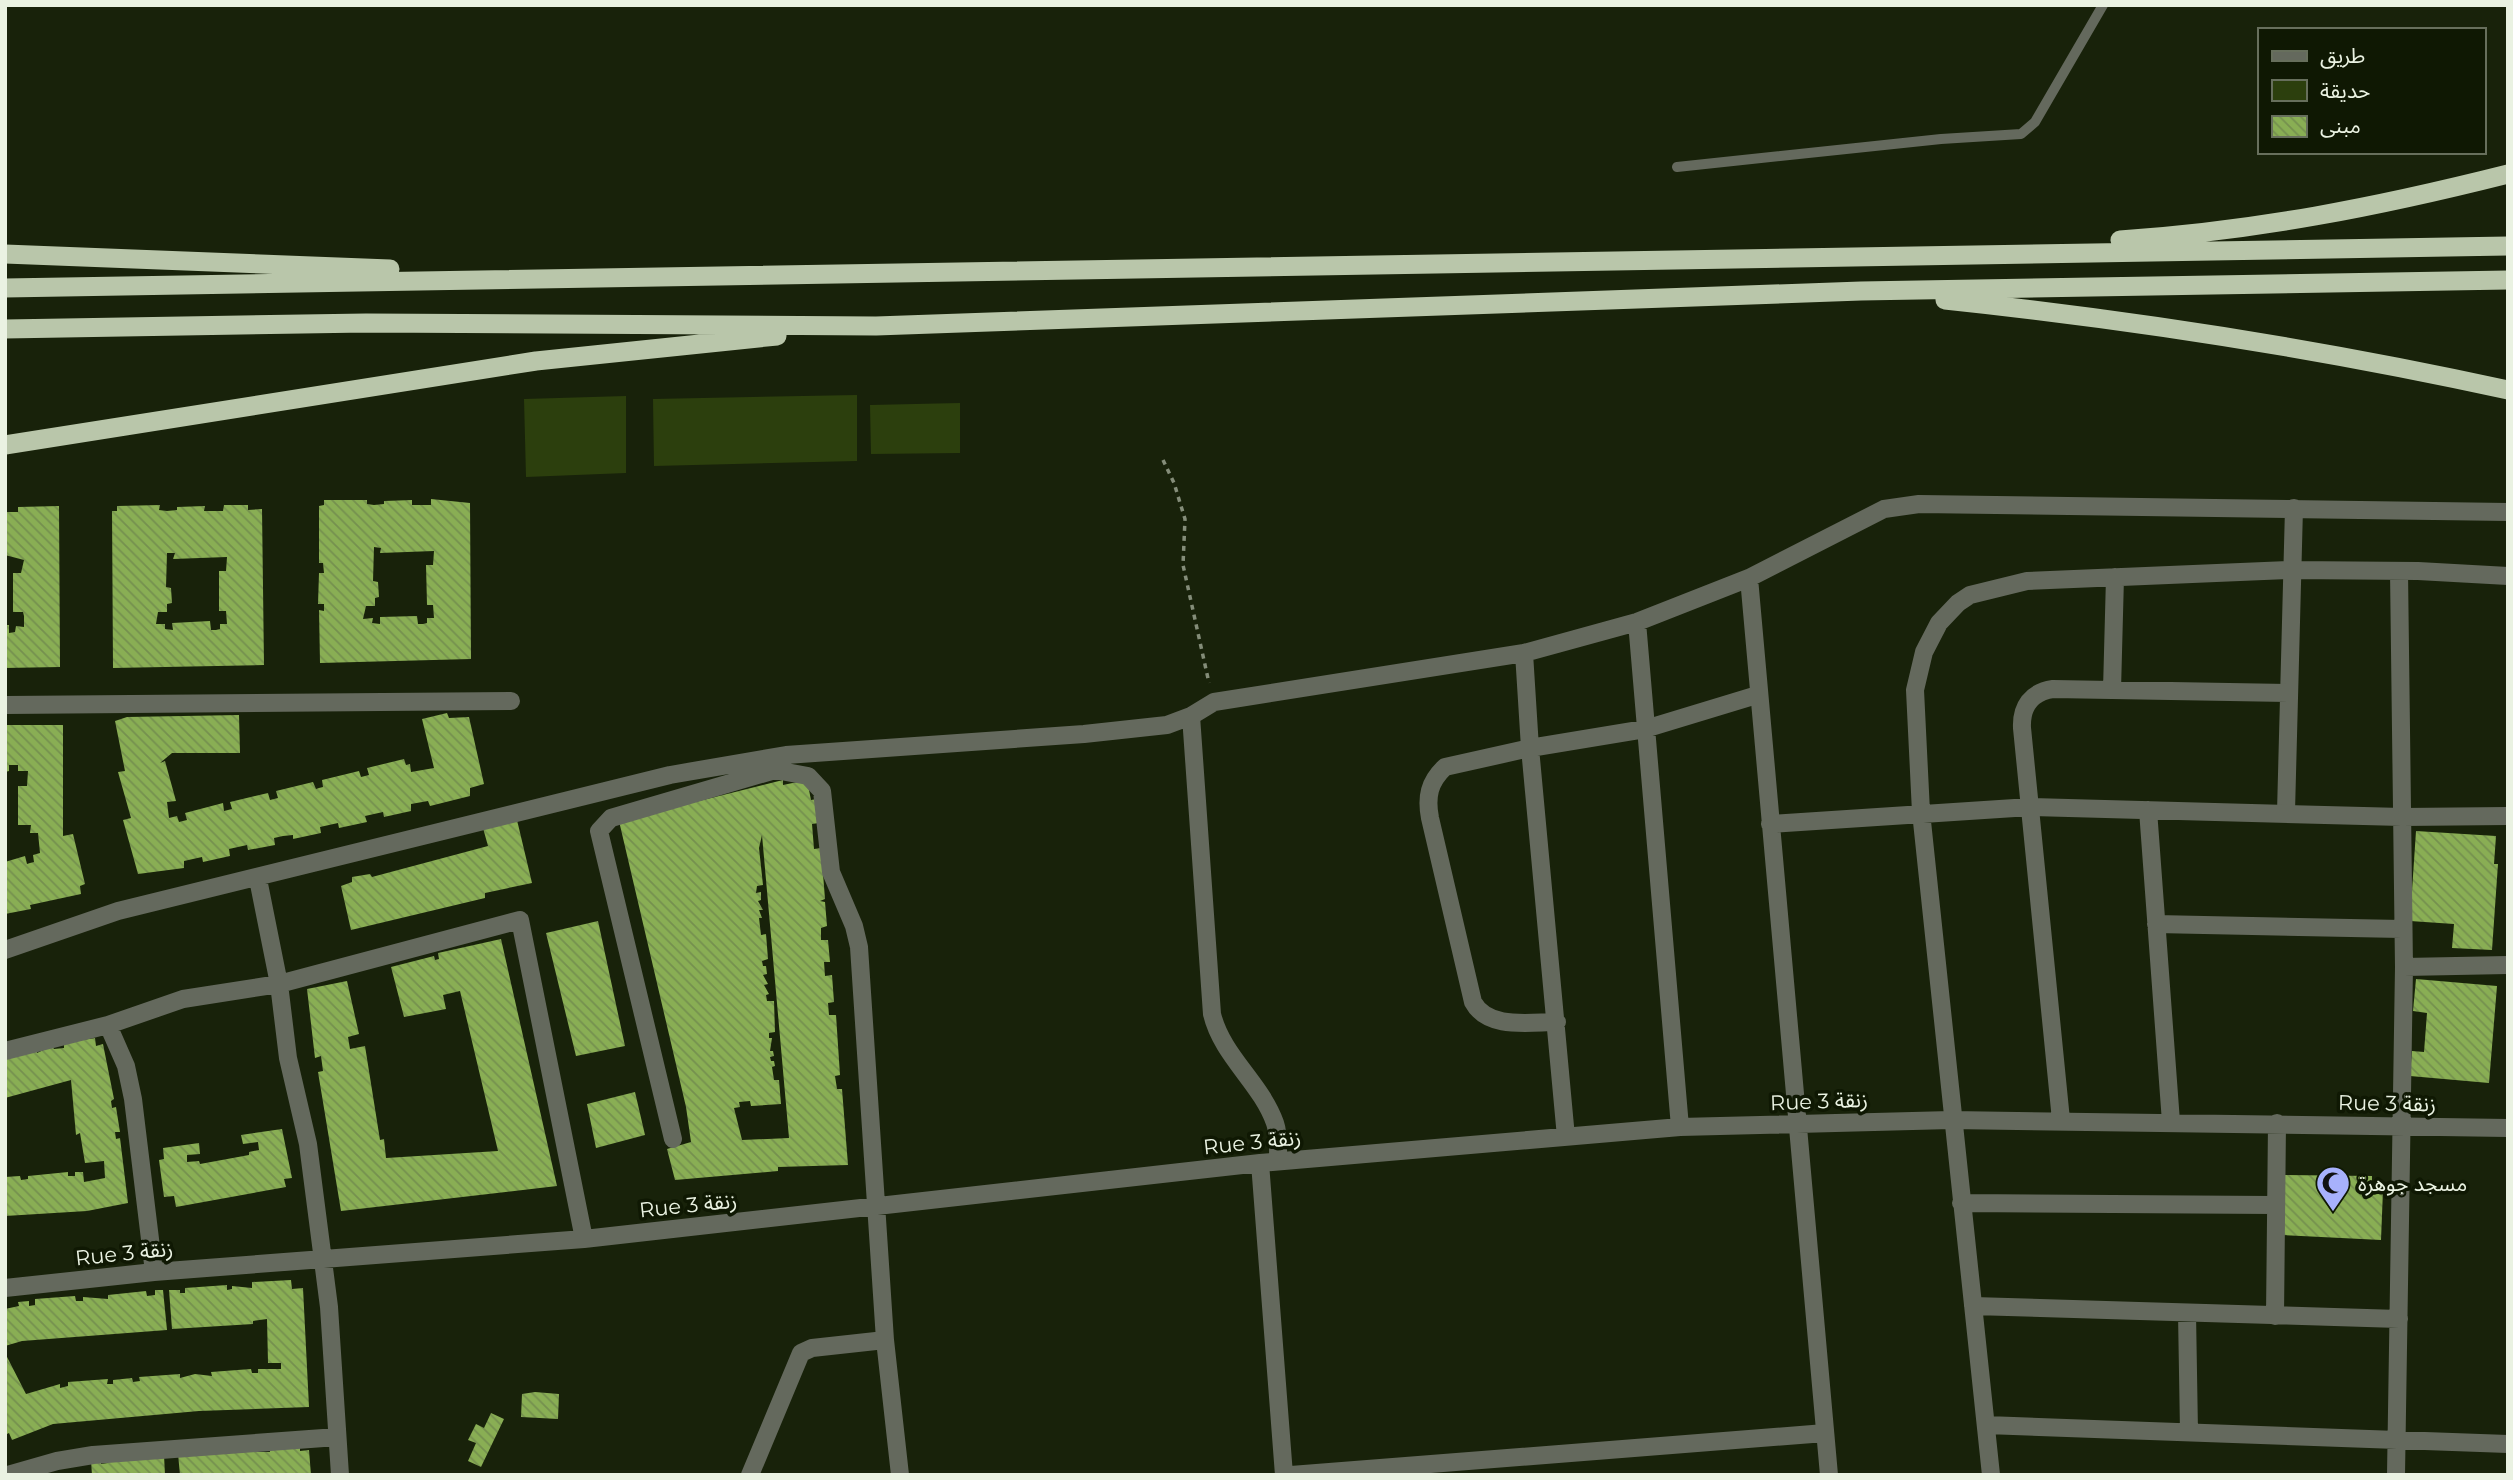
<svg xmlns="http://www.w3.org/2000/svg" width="2513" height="1480" viewBox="0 0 2513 1480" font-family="Montserrat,'Noto Sans Arabic',sans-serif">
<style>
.green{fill:#2c3f0d}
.building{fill:url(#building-back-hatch);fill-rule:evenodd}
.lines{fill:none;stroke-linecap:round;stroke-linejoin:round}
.path{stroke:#848d79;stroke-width:3.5;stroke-dasharray:5 5;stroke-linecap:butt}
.service{stroke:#64695d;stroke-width:10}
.minor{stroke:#64695d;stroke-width:18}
.trunk{stroke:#b9c6aa;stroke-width:19}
.labels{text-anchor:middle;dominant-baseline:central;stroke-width:7;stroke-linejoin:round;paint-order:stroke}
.street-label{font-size:21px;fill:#eaf2e2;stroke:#0f1803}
.poi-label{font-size:21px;fill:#eaf2e2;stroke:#0f1803;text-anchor:start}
</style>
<defs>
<pattern id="building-back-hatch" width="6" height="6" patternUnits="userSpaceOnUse" patternTransform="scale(1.75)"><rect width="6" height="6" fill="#89ae54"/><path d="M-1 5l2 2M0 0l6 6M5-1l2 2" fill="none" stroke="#75904f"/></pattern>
</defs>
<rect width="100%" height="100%" fill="#18220a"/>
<path class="green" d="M857,395V461L654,466L653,399Z
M626,396V473L526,477L524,399Z
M960,403V453L871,454L870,405Z"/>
<path class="building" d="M431,499L470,503L471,659L320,663L319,610L324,611V604H318L319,573H324L323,563H319V506L324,505V500H367V504L374,505L384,504V501L412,500V505H431ZM374,547L381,548L380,553L434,551L433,565H426L427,605H433L434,618H427V623L423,624H418L417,616L380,617V624L372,623L373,618L363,619L366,606H375V598L379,597L378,582L373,581Z
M160,505L159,510L167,511L177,510V507L205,506L204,511H223L224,505H248V510L262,509L264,665L113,668L112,511H117V506ZM167,553H175L173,559L227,557L226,571H219V611H226L227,624H220V629L216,630H211L210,621L172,623L173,630L165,629V624H156L158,612H167V604L172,603L171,588L166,587Z
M59,506L60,667L5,668V625H9V633L15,632L16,626L24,627V616L23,612H13V573H21L24,560L5,555V512H18V507Z
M447,713L449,718L469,717L484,784L470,788V796L430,806L428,801L411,804V811L384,817L383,812L365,816L367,822L339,828L338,823L320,827L321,833L293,839V835L283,836L274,838L275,845L248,850L247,845L229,849L230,856L203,862L202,857L184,861V868L138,874L123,820L131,818L118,772L125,771L115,721L127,717L239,715L240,753H172L160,763L165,761L176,801L167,802L169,818L177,816L179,822L187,820L185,813L223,803L224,811L232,809L230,802L268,793L270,800L278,798L276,791L313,782L316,789L319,788L323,787L322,780L359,771L361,777L369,775L367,768L404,759L406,765L410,764L411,772L434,768L422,719Z
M5,725H63V836L73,834L85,884L80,886L81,894L30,905L31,909L5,914V862L25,856L27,864L30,863L34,862L33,855L40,853L38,833H30L31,825H18V786H27L28,771H18V765H9V771L5,772Z
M783,780V785L807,780L811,800L817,799L819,823L812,824L814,849L821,848L825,899L820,901L825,902L827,926L821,928V940H828L830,962H824L825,976L832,975L834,1002L828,1003L829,1015H836L840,1075L835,1076L837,1089H842L848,1165L778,1167V1171L675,1180L667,1149L691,1142L686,1107L619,821ZM762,835L789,1138L742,1140L734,1108L740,1107L739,1102L750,1101L751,1106L781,1104L779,1080H774L772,1067L775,1066L774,1061H771L770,1057L774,1056L773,1051H770L772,1038H769V1033L775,1032L774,1001H767L766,995L769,994L764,985L768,984L763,975L767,974L766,966H763L762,961L768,959L766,934L761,935L759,918H762L759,910H763L758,901L761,900V892L756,893L757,886L763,885L759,848Z
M517,820L532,883L485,893V898L351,930L341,886L352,882V877L370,874L372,877L488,846L483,828Z
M2416,831L2496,836L2494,864H2498L2492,950L2452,948L2454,924L2410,921Z
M598,921L625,1046L576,1056L546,933Z
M501,939L557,1186L341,1211L318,1072L323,1071L321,1056L315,1058L307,989L347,981L359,1034L348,1037L350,1049L365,1046L380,1140L384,1139L386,1158L498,1151L460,991L443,995L446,1009L404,1017L391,967L434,956L435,960L439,959L438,953Z
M2416,979L2497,986L2489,1083L2410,1076L2412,1051L2424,1052L2427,1013L2413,1011Z
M95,1038L96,1046L103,1044L114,1099L111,1101L112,1108L116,1107L120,1132H115L116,1139L120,1138L128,1203L87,1211L5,1216V1177L20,1176L21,1180L28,1179V1176L68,1172V1176H75V1172H83L84,1182L105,1178L104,1161L85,1163L80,1133L76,1135L71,1080L5,1098V1056L36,1048L37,1053L52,1046L54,1049L64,1048V1043Z
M635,1092L645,1135L596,1148L587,1104Z
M282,1129L292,1178L284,1179L286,1187L176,1207L174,1196L164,1197L159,1160L164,1159L163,1148L199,1143L200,1154L187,1155V1162L199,1161L200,1164L249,1155V1152L259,1150L258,1142L243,1144L241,1135Z
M2284,1175L2372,1176V1190H2383L2381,1240L2283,1235Z
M291,1280L292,1289L303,1288L309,1407L199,1411L53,1424L12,1440L9,1433L5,1435V1353L26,1394L60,1384V1388L68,1386V1382L108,1379L107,1384H113V1380L132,1378L133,1382L140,1381L139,1377L180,1374V1378L195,1374L212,1376L211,1372L251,1369L252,1373H258V1369H281V1363H268L267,1319L253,1321V1324L172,1329L169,1290H180V1293H185V1288L227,1285V1290L232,1289V1286L252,1288V1282Z
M155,1290H163L167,1330L22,1341L5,1346V1309L19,1306L18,1302L29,1301V1306L35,1305V1299L75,1296L76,1301H83V1297L108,1299V1295L146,1291L147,1296L155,1295Z
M535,1392L559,1394L558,1419L521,1417L522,1394Z
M491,1413L504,1419L481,1467L468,1461L476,1443L468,1440L476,1424L484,1428Z
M269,1445L300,1448V1451L309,1450L311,1475H180L178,1454L235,1449L236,1453L251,1448V1452H270Z
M164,1455L165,1475H92L91,1461L101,1460V1464L108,1463V1458Z"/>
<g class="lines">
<path class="path" d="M1163,460L1174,483L1185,519L1183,565L1209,683"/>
<path class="service" d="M1677,167L1941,139L2021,134L2035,122L2103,5"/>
<path class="minor" d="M1749,578L1829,1475
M1637,622L1680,1127
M1524,653L1530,748L1566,1137
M2112,690L2115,577
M5,705L511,701
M1191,716L1212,1014C1222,1056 1261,1083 1275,1123C1279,1134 1278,1149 1278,1161
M2148,810L2171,1122
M2286,812L2294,508
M1770,824L2030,807L2402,817L2508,816
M258,879L279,984L288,1058L308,1144L329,1307L340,1475
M2156,924L2402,929
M5,950L118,911L670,775L786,755L1084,734L1167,725L1191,716L1214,702L1524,653L1637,622L1749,578L1884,509L1919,504L2508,512
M2404,967L2508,965
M1557,1022C1530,1022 1488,1030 1473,1002L1430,818C1426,797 1429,782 1445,767L1530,748L1645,729L1757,695
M108,1025L126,1066L133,1099L154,1272
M5,1051L108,1025L183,999L279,984L520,920L584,1239
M2061,1120L2022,728C2021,707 2031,692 2053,689L2289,693
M673,1139L599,831L611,818L775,770L808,776L822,791L831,872L854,926L859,947L885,1340L900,1475
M1260,1163L1284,1475
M1961,1203L2274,1205
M5,1288L154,1272L584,1239L1260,1163L1680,1127L1951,1120L2508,1128
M1973,1306L2399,1319
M2187,1313L2189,1432
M2275,1316L2277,1123
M1986,1425L2508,1444
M8,1475L57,1461L93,1455L337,1437
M750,1475L801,1353L812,1348L885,1340
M1291,1475L1825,1433
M1991,1475L1921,812L1915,690L1924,652L1939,623L1958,603L1970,595L2027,581L2290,570L2418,571L2508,576
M2396,1475L2404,967L2399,571"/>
<path class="trunk" d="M2120,240C2255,231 2377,207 2508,174
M5,254L390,269
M5,288L2508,246
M1945,300C2135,320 2321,349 2508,390
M5,329L366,323L876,326L1861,291L2508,280
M5,445L536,361L777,336"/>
</g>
<defs>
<g id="mosque-pin" transform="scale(1.75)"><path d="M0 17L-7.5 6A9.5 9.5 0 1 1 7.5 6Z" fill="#a7b1fc" stroke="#0f1803"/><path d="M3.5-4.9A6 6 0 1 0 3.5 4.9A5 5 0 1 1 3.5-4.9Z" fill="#111"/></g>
</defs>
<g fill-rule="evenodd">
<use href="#mosque-pin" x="2333" y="1183"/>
</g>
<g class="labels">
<g class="street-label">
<text transform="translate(1819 1101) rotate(-2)">Rue 3 زنقة</text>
<text transform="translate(2387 1103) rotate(1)">Rue 3 زنقة</text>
<text transform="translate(1252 1142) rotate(-6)">Rue 3 زنقة</text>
<text transform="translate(688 1205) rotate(-6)">Rue 3 زنقة</text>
<text transform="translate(124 1253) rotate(-6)">Rue 3 زنقة</text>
</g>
<g class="poi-label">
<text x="2358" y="1183">مسجد جوهرة</text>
</g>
</g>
<rect width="2513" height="1480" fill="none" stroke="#eaf2e2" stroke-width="14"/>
<rect x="2258" y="28" width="228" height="126" fill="#0f1803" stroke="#676f5c" stroke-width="2"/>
<rect x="2272" y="51" width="35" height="10" fill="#64695d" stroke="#676f5c" stroke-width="2"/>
<text x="2320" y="63" font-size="21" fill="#eaf2e2">طريق</text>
<rect x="2272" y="80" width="35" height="21" fill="#2c3f0d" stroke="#676f5c" stroke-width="2"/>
<text x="2320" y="98" font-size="21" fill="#eaf2e2">حديقة</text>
<rect x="2272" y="116" width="35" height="21" fill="url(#building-back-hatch)" stroke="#676f5c" stroke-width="2"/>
<text x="2320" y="133" font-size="21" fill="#eaf2e2">مبنى</text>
</svg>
